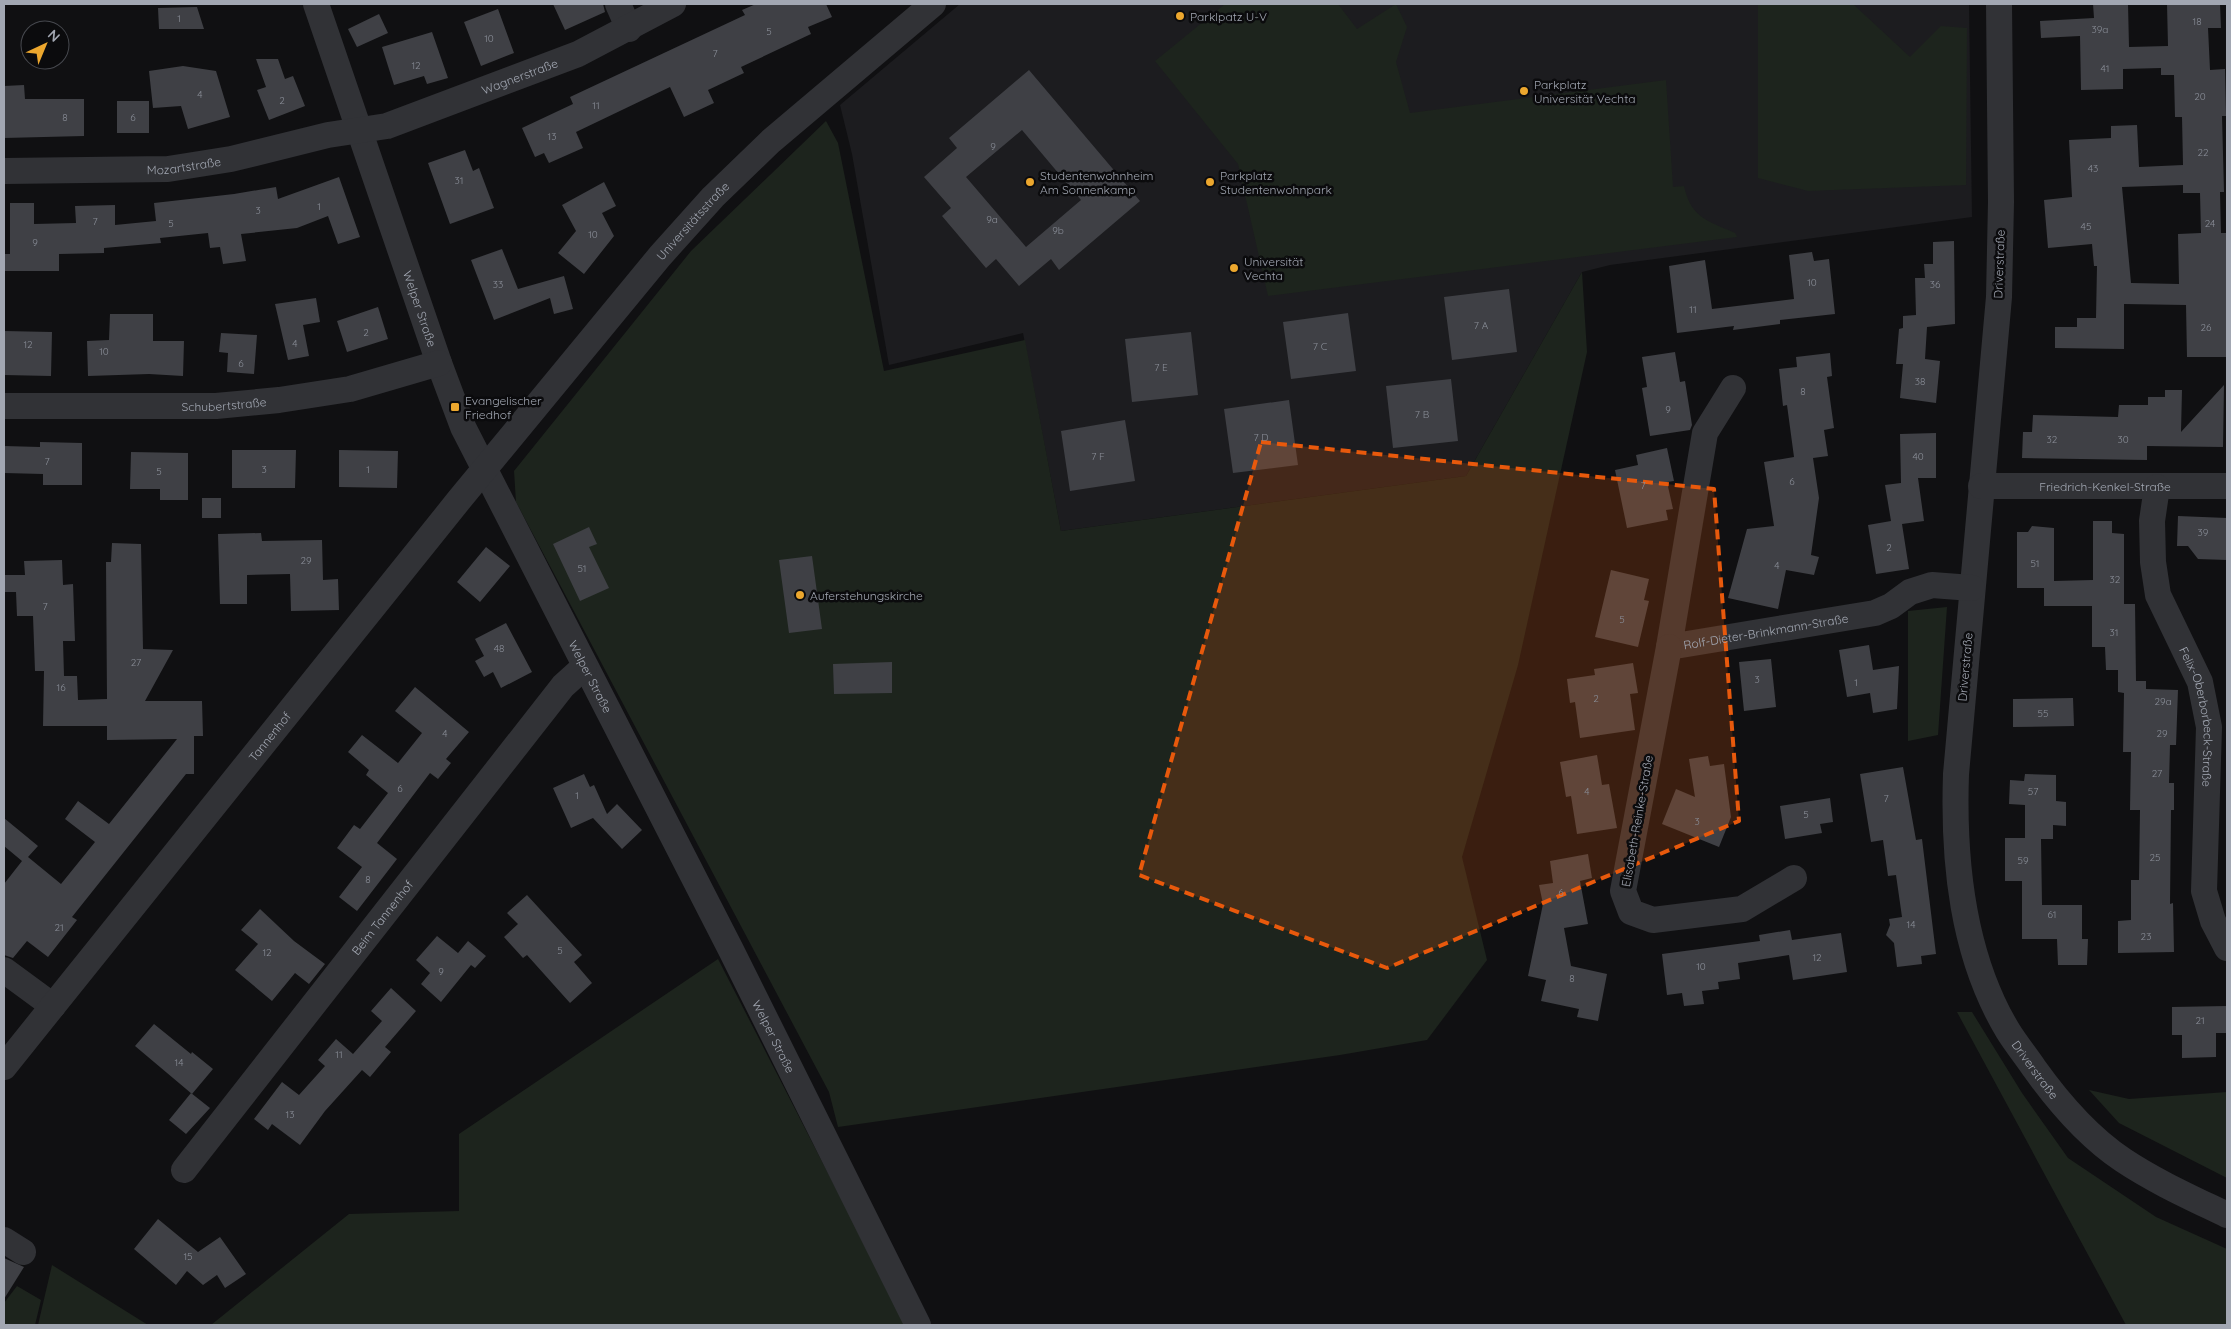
<svg xmlns="http://www.w3.org/2000/svg" width="2231" height="1329" viewBox="0 0 2231 1329" font-family="Quicksand,sans-serif">
<style>
.built{fill:#1c1c1f}
.green{fill:#1d241d}
.building{fill:#3f4045;fill-rule:evenodd}
.lines{fill:none;stroke-linecap:round;stroke-linejoin:round}
.minor{stroke:#313236;stroke-width:26}
.marked{fill:#e8590c;fill-opacity:0.2;stroke:#e8590c;stroke-width:4;stroke-dasharray:10 6;stroke-linejoin:round}
.poi-dot{fill:#eca72e;stroke:#0b0b0d;stroke-width:2}
.labels{text-anchor:middle;dominant-baseline:central;stroke-width:5;stroke-linejoin:round;paint-order:stroke}
.number-label{font-size:10px;fill:#898d97}
.poi-label{font-size:12px;fill:#a2a7b2;stroke:#0b0b0d;text-anchor:start}
.street-label{font-size:12px;fill:#a2a7b2;stroke:#0b0b0d}
</style>
<rect width="100%" height="100%" fill="#101012"/>
<path class="built" d="M960,4H1969L1972,217L1610,265L1582,272L1466,476L1061,531L1023,333L889,365L852,154L840,105Z"/>
<path class="green" d="M1225,4H1338L1357,29L1396,4L1407,27L1396,62L1410,113L1666,80L1673,187L1684,186C1691,218 1708,221 1735,233L1737,237L1268,296L1238,164L1155,61Z
M1758,4H1853L1910,57L1941,26L1967,28L1966,185L1808,191L1758,178Z
M826,121L838,143L884,371L1025,340L1061,531L1466,476L1582,272L1587,352L1518,665L1462,857L1487,960L1427,1040L1340,1055L838,1127L829,1092L516,502L514,471L691,251Z
M1947,607L1938,735L1908,741V611Z
M718,959L906,1325H211L349,1214L459,1211V1134Z
M1957,1012H1972L2022,1093L2068,1158L2156,1217L2227,1249V1325H2126Z
M2089,1090L2129,1099L2227,1092V1178L2119,1123Z
M52,1265L148,1325H38Z
M17,1286L41,1300L35,1325H4V1303Z"/>
<path class="building" d="M553,4H603L605,12L565,30Z
M756,4H826L832,17L808,27L811,34L741,67L744,73L708,90L714,103L684,117L670,87L576,132L583,148L549,163L544,153L535,157L522,128L573,104L570,97L745,15L742,10Z
M2093,4H2128L2129,47L2168,46L2167,4H2220L2221,28H2208L2210,70L2225,69L2226,116H2222L2224,192H2220L2221,233H2227V357H2187L2186,305L2124,304V349L2055,348V327H2077V318H2096L2097,266H2094L2092,244L2048,248L2044,200L2072,197L2069,140L2111,138V126L2137,125L2139,167L2183,165L2182,117H2175L2174,75H2161V68L2123,69V89L2081,90L2080,36L2041,38L2040,21L2094,18ZM2183,185V193H2200L2201,233L2178,234L2179,284L2131,283L2122,187Z
M197,7L204,29H159L158,8Z
M498,9L514,53L481,66L464,22Z
M379,14L388,33L357,47L348,29Z
M432,32L448,78L427,84L424,76L394,85L382,47Z
M256,59H278L285,79L293,76L305,106L269,120L257,90L266,87Z
M183,66L216,71L230,117L188,129L181,106L153,108L149,71Z
M1029,70L1140,201L1059,270L1051,259L1019,286L996,259L986,268L942,216L951,208L924,177L957,148L949,138ZM1022,130L1081,200L1026,247L966,177Z
M24,85L25,99H84V136L4,138V86Z
M117,101H149V133H117Z
M465,150L473,171L479,168L494,208L450,224L428,163Z
M339,177L360,237L338,244L328,216L297,228L241,234L246,261L223,264L220,247L210,248L208,233L160,238L161,243L104,248V253L59,254V271H4V254H10V203H34V224L76,223L75,206L115,205V225L156,221L154,203L234,194L276,187L278,199Z
M604,182L616,206L602,213L614,236L584,274L558,253L576,231L562,205Z
M1954,241L1955,324L1927,327L1925,359L1940,361L1936,403L1900,398L1903,364H1896L1899,329L1903,328V316L1916,315L1915,278H1925L1924,264H1933V242Z
M502,249L518,289L564,276L573,309L554,314L550,298L494,320L471,260Z
M1812,252L1814,261L1829,259L1835,314L1780,320V324L1733,330L1734,326L1677,333L1669,266L1705,260L1712,309L1794,299L1789,255Z
M1509,289L1517,352L1452,360L1444,297Z
M316,298L320,322L303,325L309,356L288,360L275,304Z
M378,307L388,339L347,352L337,321Z
M1348,313L1356,371L1291,379L1283,322Z
M110,314H153V341H184L183,376L149,374L88,376L87,341L109,340Z
M4,331L52,332L51,376L4,375Z
M1191,332L1198,395L1132,402L1125,339Z
M221,333L257,335L254,374L227,372L228,353L219,352Z
M1675,352L1680,382L1685,381L1692,425L1690,430L1650,436L1642,388L1647,387L1642,357Z
M1830,353L1832,376L1827,377L1834,428L1824,430L1828,456L1813,458L1819,498L1811,555L1819,557L1814,575L1786,570L1778,609L1728,598L1747,529L1774,526L1764,462L1794,457L1787,405L1783,406L1779,369L1797,367L1796,357Z
M1451,379L1458,441L1393,448L1386,386Z
M2224,385L2223,447L2147,446V460L2022,458L2023,432H2032L2033,415L2118,417L2119,405H2148V397H2165V390H2182L2181,432Z
M1289,400L1298,465L1233,473L1224,409Z
M1125,420L1135,481L1070,491L1061,431Z
M1936,433V478H1918L1924,521L1902,524L1909,569L1876,574L1868,525L1891,521L1885,485L1901,483L1900,434Z
M40,442L82,443V485H43V474L4,473V446L40,447Z
M1667,448L1674,481L1667,482L1673,509L1666,510L1668,520L1627,528L1615,470L1638,465L1636,455Z
M232,450H296L295,488H232Z
M339,450L398,451L397,488L339,487Z
M131,452L188,453V500H160V489H130Z
M202,498H221V518H202Z
M2178,516L2227,518V560L2198,559L2188,546H2177Z
M2093,521H2112V533L2124,534V604H2135L2136,681H2146V689L2178,690L2176,745H2170L2169,783H2174V810H2171L2170,904L2173,903L2174,952L2118,953V921L2131,920V880H2139L2140,810H2130L2131,752H2123L2124,693L2118,692V670H2106L2105,647H2092V606H2044V588H2017V532H2028L2032,526L2054,528V581L2093,580Z
M589,527L597,544L589,547L609,588L580,601L553,544Z
M261,533L262,541L322,540L323,580L338,579L339,610L291,611L290,574L247,575V604H220L218,534Z
M112,543L141,544L143,649L173,650L145,701H202L203,736H194V774H186L119,858L72,917L77,920L48,957L27,941L13,958L4,955V884L22,861L4,846V818L38,846L28,857L61,884L95,842L65,819L78,801L109,824L177,739L107,740V726H43L44,671H35L33,616H17L16,592H4V575H25L24,561L62,560L63,585L73,584L75,641H63L64,676H77L78,700L107,699L106,562H111Z
M486,547L510,566L480,602L457,582Z
M812,556L822,629L789,633L779,560Z
M1611,570L1649,579L1644,600L1649,601L1638,647L1595,637Z
M506,623L532,672L501,688L493,672L484,677L475,661L484,656L475,639Z
M1869,645L1873,670L1899,666L1897,709L1873,713L1870,693L1847,697L1839,650Z
M1771,659L1776,707L1744,711L1739,662Z
M892,662V693L834,694L833,664Z
M1633,663L1638,693L1630,694L1635,730L1580,738L1575,702L1570,703L1567,679L1595,675L1594,669Z
M415,687L469,732L446,759L451,763L438,779L430,773L377,843L397,859L357,911L339,897L362,867L337,848L354,825L360,829L388,793L366,775L369,770L348,752L362,735L398,763L422,733L395,711Z
M2073,698L2074,726L2013,727V699Z
M1597,755L1602,785L1609,784L1617,828L1577,834L1571,796L1566,797L1560,762Z
M1708,756L1710,766L1724,764L1731,817L1719,847L1662,824L1676,789L1695,797L1689,759Z
M1903,767L1916,840L1922,839L1936,954L1921,956L1922,964L1897,967L1894,943L1886,935L1890,925L1889,919L1902,917L1896,875L1888,876L1883,840L1871,842L1860,774Z
M584,774L590,787L594,785L607,814L617,804L642,830L622,849L593,818L571,828L553,788Z
M2025,774L2056,775V801L2066,802V826L2053,825V839H2041L2042,905H2082V939H2088L2087,965H2058L2057,939H2022V881H2005V838H2025V805L2009,804L2010,780L2024,781Z
M1830,798L1833,822L1820,824L1822,833L1785,839L1780,806Z
M1588,854L1592,878L1580,881L1588,924L1564,928L1571,966L1607,974L1598,1021L1577,1017L1579,1009L1541,1001L1546,980L1528,976L1543,904L1539,885L1553,883L1550,861Z
M527,895L582,955L574,962L592,983L570,1003L527,955L523,958L504,937L518,924L507,913Z
M260,909L294,941L325,964L309,984L295,973L272,1001L235,970L258,944L241,930Z
M1790,930L1792,940L1841,933L1847,972L1793,980L1789,955L1738,963L1740,979L1718,982L1719,989L1702,991L1704,1004L1684,1006L1682,993L1667,995L1662,954L1760,941L1759,935Z
M437,936L458,953L468,941L486,956L475,968L471,965L441,1002L421,984L430,973L416,960Z
M391,988L416,1011L385,1047L391,1052L370,1077L362,1070L325,1111L300,1145L272,1124L268,1130L254,1119L282,1082L299,1095L325,1066L318,1060L336,1039L353,1054L382,1021L371,1011Z
M2227,1006V1033H2216V1057L2182,1058V1035H2172V1007Z
M154,1024L191,1054L192,1052L213,1069L192,1094L135,1046Z
M191,1093L210,1108L186,1134L169,1120Z
M158,1219L198,1252L220,1237L246,1274L225,1288L217,1275L203,1285L187,1271L176,1285L134,1249Z
M4,1258L24,1267L4,1299Z"/>
<g class="lines">
<g class="minor">
<path id="s1" d="M316,4L439,363L463,427L731,950L918,1325"/>
<path d="M618,4L629,29"/>
<path id="s2" d="M1999,4L2001,202L1999,297L1956,774C1953,861 1962,955 2008,1031C2016,1044 2026,1056 2034,1068C2059,1103 2087,1136 2123,1160C2156,1182 2192,1198 2227,1215"/>
<path id="s3" d="M4,171L168,169L231,159L328,135L387,126L578,54L673,4"/>
<path id="s4" d="M1733,388L1705,433L1669,647L1875,613L1891,606L1910,592L1932,585L1972,588"/>
<path id="s5" d="M4,406H216L279,400L350,389L439,363"/>
<path id="s6" d="M1981,486H2227"/>
<path id="s7" d="M2157,487L2152,521L2153,562L2158,595L2200,682L2209,727L2204,891L2213,921L2227,948"/>
<path d="M1669,647L1623,891L1631,912L1653,920L1742,909L1794,878"/>
<path d="M4,970L53,1006"/>
<path id="s8" d="M4,1067L459,500L660,256L713,197L771,141L933,4"/>
<path id="s9" d="M184,1170L563,686L584,667"/>
<path d="M4,1240L23,1252"/>
</g>
</g>
<path class="marked" d="M1261,442L1714,489L1739,821L1387,968L1139,875Z"/>
<g class="poi-dot">
<circle cx="1180" cy="16" r="5"/>
<circle cx="1524" cy="91" r="5"/>
<circle cx="1030" cy="182" r="5"/>
<circle cx="1210" cy="182" r="5"/>
<circle cx="1234" cy="268" r="5"/>
<rect x="450" y="402" width="10" height="10" rx="2.5"/>
<circle cx="800" cy="595" r="5"/>
</g>
<g class="labels">
<g class="number-label">
<text x="179" y="18">1</text>
<text x="2197" y="21">18</text>
<text x="2100" y="29">39a</text>
<text x="769" y="31">5</text>
<text x="489" y="38">10</text>
<text x="715" y="53">7</text>
<text x="416" y="65">12</text>
<text x="2105" y="68">41</text>
<text x="200" y="94">4</text>
<text x="2200" y="96">20</text>
<text x="282" y="100">2</text>
<text x="596" y="105">11</text>
<text x="65" y="117">8</text>
<text x="133" y="117">6</text>
<text x="552" y="136">13</text>
<text x="993" y="146">9</text>
<text x="2203" y="152">22</text>
<text x="2093" y="168">43</text>
<text x="459" y="180">31</text>
<text x="319" y="206">1</text>
<text x="258" y="210">3</text>
<text x="992" y="219">9a</text>
<text x="95" y="221">7</text>
<text x="171" y="223">5</text>
<text x="2210" y="223">24</text>
<text x="2086" y="226">45</text>
<text x="1058" y="230">9b</text>
<text x="593" y="234">10</text>
<text x="35" y="242">9</text>
<text x="1812" y="282">10</text>
<text x="498" y="284">33</text>
<text x="1935" y="284">36</text>
<text x="1693" y="309">11</text>
<text x="1481" y="325">7 A</text>
<text x="2206" y="327">26</text>
<text x="366" y="332">2</text>
<text x="295" y="343">4</text>
<text x="28" y="344">12</text>
<text x="1320" y="346">7 C</text>
<text x="104" y="351">10</text>
<text x="241" y="363">6</text>
<text x="1161" y="367">7 E</text>
<text x="1920" y="381">38</text>
<text x="1803" y="391">8</text>
<text x="1668" y="409">9</text>
<text x="1422" y="414">7 B</text>
<text x="1261" y="437">7 D</text>
<text x="2052" y="439">32</text>
<text x="2123" y="439">30</text>
<text x="1098" y="456">7 F</text>
<text x="1918" y="456">40</text>
<text x="47" y="461">7</text>
<text x="264" y="469">3</text>
<text x="368" y="469">1</text>
<text x="159" y="471">5</text>
<text x="1792" y="481">6</text>
<text x="1643" y="485">7</text>
<text x="2203" y="532">39</text>
<text x="1889" y="547">2</text>
<text x="306" y="560">29</text>
<text x="2035" y="563">51</text>
<text x="1777" y="565">4</text>
<text x="582" y="568">51</text>
<text x="2115" y="579">32</text>
<text x="45" y="606">7</text>
<text x="1622" y="619">5</text>
<text x="2114" y="632">31</text>
<text x="499" y="648">48</text>
<text x="136" y="662">27</text>
<text x="1757" y="679">3</text>
<text x="1856" y="682">1</text>
<text x="61" y="687">16</text>
<text x="1596" y="698">2</text>
<text x="2163" y="701">29a</text>
<text x="2043" y="713">55</text>
<text x="445" y="733">4</text>
<text x="2162" y="733">29</text>
<text x="2157" y="773">27</text>
<text x="400" y="788">6</text>
<text x="1587" y="791">4</text>
<text x="2033" y="791">57</text>
<text x="577" y="795">1</text>
<text x="1886" y="798">7</text>
<text x="1806" y="814">5</text>
<text x="1697" y="821">3</text>
<text x="2155" y="857">25</text>
<text x="2023" y="860">59</text>
<text x="368" y="879">8</text>
<text x="1561" y="892">6</text>
<text x="2052" y="914">61</text>
<text x="1911" y="924">14</text>
<text x="59" y="927">21</text>
<text x="2146" y="936">23</text>
<text x="560" y="950">5</text>
<text x="267" y="952">12</text>
<text x="1817" y="957">12</text>
<text x="1701" y="966">10</text>
<text x="441" y="971">9</text>
<text x="1572" y="978">8</text>
<text x="2200" y="1020">21</text>
<text x="339" y="1054">11</text>
<text x="179" y="1062">14</text>
<text x="290" y="1114">13</text>
<text x="188" y="1256">15</text>
</g>
<g class="poi-label">
<text x="1190" y="16">Parklpatz U-V</text>
<text x="1534" y="84">Parkplatz<tspan x="1534" dy="14">Universität Vechta</tspan></text>
<text x="1040" y="175">Studentenwohnheim<tspan x="1040" dy="14">Am Sonnenkamp</tspan></text>
<text x="1220" y="175">Parkplatz<tspan x="1220" dy="14">Studentenwohnpark</tspan></text>
<text x="1244" y="261">Universität<tspan x="1244" dy="14">Vechta</tspan></text>
<text x="465" y="400">Evangelischer<tspan x="465" dy="14">Friedhof</tspan></text>
<text x="810" y="595">Auferstehungskirche</text>
</g>
<g class="street-label">
<text stroke="none"><textPath href="#s3" startOffset="529">Wagnerstraße</textPath></text>
<text stroke="none"><textPath href="#s3" startOffset="180">Mozartstraße</textPath></text>
<text stroke="none"><textPath href="#s8" startOffset="1091">Universitätsstraße</textPath></text>
<text transform="translate(1999 264) rotate(-88)">Driverstraße</text>
<text stroke="none"><textPath href="#s1" startOffset="322">Welper Straße</textPath></text>
<text stroke="none"><textPath href="#s5" startOffset="220">Schubertstraße</textPath></text>
<text stroke="none"><textPath href="#s6" startOffset="124">Friedrich-Kenkel-Straße</textPath></text>
<text stroke="none"><textPath href="#s4" startOffset="368">Rolf-Dieter-Brinkmann-Straße</textPath></text>
<text transform="translate(1965 667) rotate(-85)">Driverstraße</text>
<text stroke="none"><textPath href="#s1" startOffset="728">Welper Straße</textPath></text>
<text stroke="none"><textPath href="#s7" startOffset="239">Felix-Oberborbeck-Straße</textPath></text>
<text stroke="none"><textPath href="#s8" startOffset="424">Tannenhof</textPath></text>
<text transform="translate(1637 821) rotate(-80)">Elisabeth-Reinke-Straße</text>
<text stroke="none"><textPath href="#s9" startOffset="321">Beim Tannenhof</textPath></text>
<text stroke="none"><textPath href="#s1" startOffset="1132">Welper Straße</textPath></text>
<text stroke="none"><textPath href="#s2" startOffset="1085">Driverstraße</textPath></text>
</g>
</g>
<rect width="2231" height="1329" fill="none" stroke="#a2a7b2" stroke-width="10"/>
<g transform="translate(45 45) rotate(44)"><circle r="24" fill="#0b0b0d" stroke="#47494f"/>
<path d="M0-4L9 19L0 12L-9 19Z" fill="#eca72e"/>
<text y="-8" font-size="14" font-weight="bold" text-anchor="middle" fill="#a2a7b2">N</text>
</g>
</svg>
